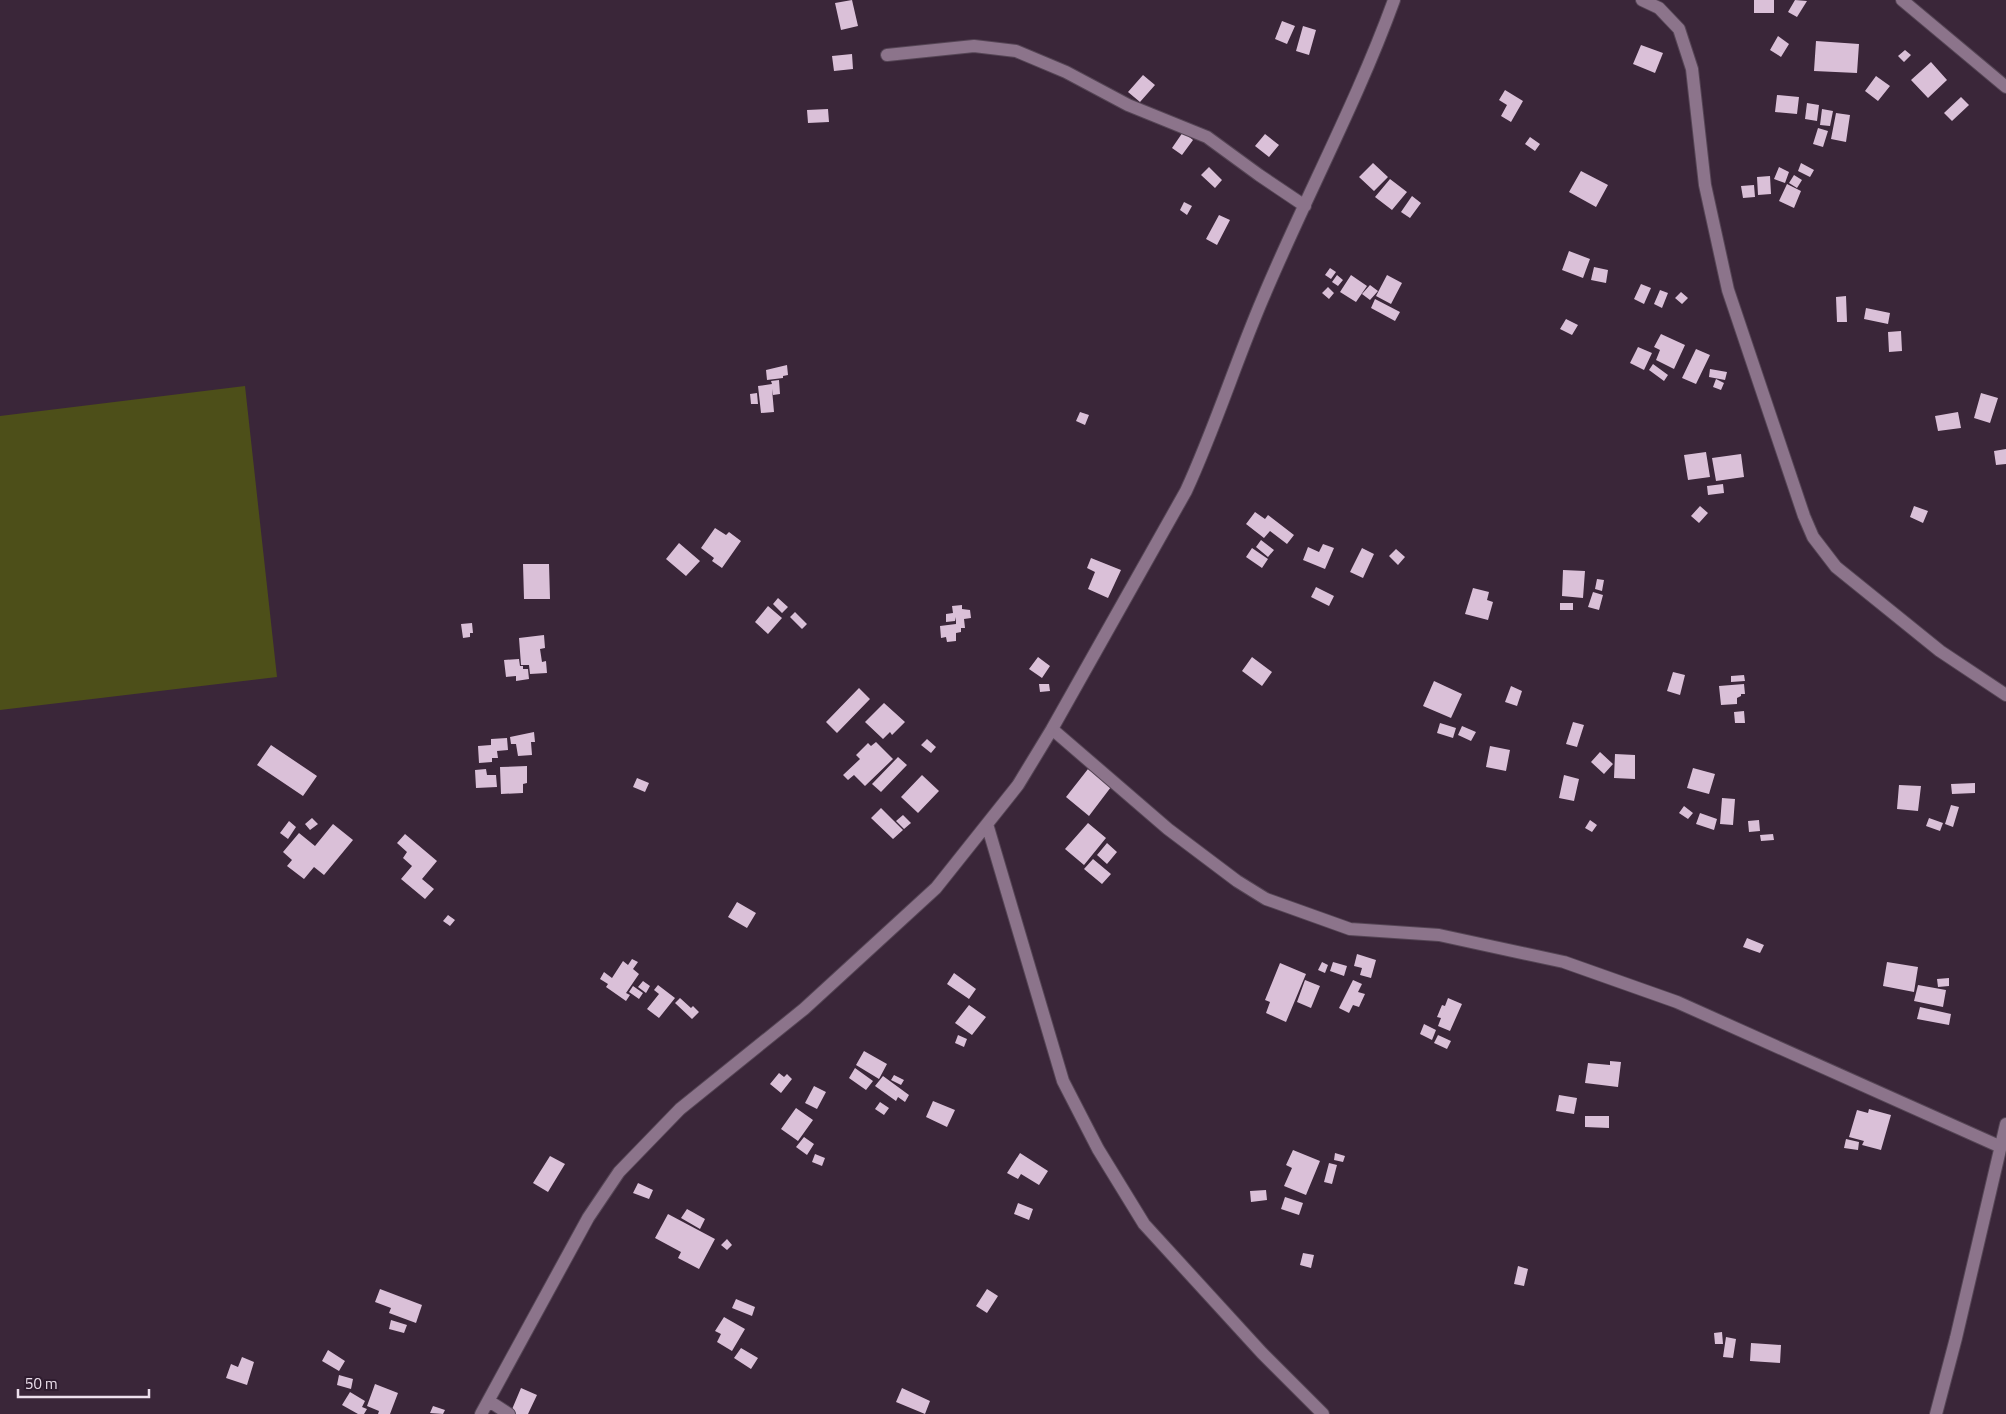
<svg xmlns="http://www.w3.org/2000/svg" width="2006" height="1414" viewBox="0 0 2006 1414" font-family="'Titillium Web',sans-serif">
<style>
.green{fill:#4d4f19}
.building{fill:#dac0d8}
.lines{fill:none;stroke-linecap:round;stroke-linejoin:round}
.minor-casing{stroke:#554555;stroke-width:14}
.minor{stroke:#8c748b;stroke-width:12}
</style>
<rect width="100%" height="100%" fill="#3a2639"/>
<path class="green" d="M245,386L277,677L0,710V416Z"/>
<path class="building" d="M852,0L858,26L841,30L835,3Z
M1754,0H1774V13H1754Z
M1795,0L1807,1L1797,17L1788,12Z
M1282,21L1295,26L1287,44L1275,39Z
M1303,26L1316,30L1309,55L1296,51Z
M1778,36L1789,44L1781,57L1770,50Z
M1816,41L1859,44L1857,73L1814,71Z
M1641,45L1663,53L1655,73L1633,64Z
M1905,50L1911,55L1904,62L1898,56Z
M852,54L853,69L834,71L832,56Z
M1931,62L1947,80L1928,98L1911,80Z
M1143,75L1155,85L1140,102L1128,92Z
M1876,76L1890,86L1878,101L1865,91Z
M1505,90L1523,101L1511,122L1501,116L1507,105L1499,100Z
M1777,95L1799,97L1797,114L1775,112Z
M1961,97L1969,105L1952,121L1944,113Z
M1807,103L1819,105L1817,121L1805,119Z
M828,109L829,122L808,123L807,110Z
M1822,109L1833,111L1830,126L1820,125Z
M1836,113L1850,115L1846,142L1831,139Z
M1818,128L1828,131L1823,147L1813,144Z
M1183,132L1193,140L1182,155L1172,148Z
M1265,134L1279,145L1269,157L1255,146Z
M1530,137L1540,144L1535,151L1525,144Z
M1373,163L1388,177L1374,191L1359,177Z
M1801,163L1814,170L1810,177L1798,171Z
M1209,167L1222,180L1215,188L1201,175Z
M1779,167L1789,172L1785,183L1774,179Z
M1581,171L1608,185L1596,207L1569,192Z
M1794,175L1802,180L1797,188L1789,183Z
M1770,176L1771,194L1758,195L1757,177Z
M1390,179L1407,192L1392,210L1375,197Z
M1787,184L1801,191L1794,208L1779,201Z
M1754,185L1755,197L1743,198L1741,186Z
M1412,196L1421,203L1410,218L1401,212Z
M1184,202L1192,206L1187,215L1180,210Z
M1219,215L1230,220L1217,245L1206,239Z
M1569,251L1590,259L1583,278L1562,270Z
M1594,267L1608,270L1606,283L1591,280Z
M1330,268L1336,272L1331,279L1325,275Z
M1337,275L1343,280L1338,286L1332,282Z
M1351,275L1367,286L1356,302L1340,292Z
M1387,275L1402,283L1391,304L1376,296Z
M1641,284L1651,288L1644,304L1634,299Z
M1370,285L1378,291L1370,300L1362,294Z
M1328,287L1334,293L1329,299L1322,293Z
M1660,290L1668,293L1662,308L1654,304Z
M1681,292L1688,298L1682,304L1675,298Z
M1846,296L1847,322H1837L1836,297Z
M1375,299L1400,312L1395,321L1371,308Z
M1866,308L1890,313L1888,324L1864,319Z
M1566,319L1578,325L1572,335L1560,329Z
M1901,331L1902,351L1889,352L1888,332Z
M1661,334L1685,345L1674,369L1656,360L1660,350L1654,347Z
M1638,347L1652,353L1644,370L1630,363Z
M1696,349L1710,355L1696,384L1682,378Z
M1653,364L1668,375L1664,381L1649,370Z
M787,365L788,375L783,376V378L767,380L766,370Z
M1710,369L1727,372L1725,380L1709,377Z
M1716,379L1724,383L1721,390L1713,387Z
M779,380L780,394L773,395L772,389L774,412L761,413L758,386L772,384L771,381Z
M757,393L758,404H751L750,394Z
M1981,393L1998,398L1990,423L1974,418Z
M1080,412L1089,415L1085,425L1076,421Z
M1958,412L1961,428L1938,431L1935,416Z
M2006,449V464L1996,465L1994,451Z
M1706,452L1710,477L1688,480L1684,455Z
M1741,454L1744,477L1716,481L1712,458Z
M1723,484L1724,493L1708,495L1707,486Z
M1700,506L1708,513L1699,523L1691,516Z
M1914,506L1928,511L1923,523L1910,517Z
M1255,512L1265,519L1268,515L1294,535L1287,544L1270,531L1264,538L1246,524Z
M715,528L726,535L729,532L741,541L722,568L712,561L714,558L701,548Z
M1261,540L1274,550L1268,557L1256,547Z
M679,543L700,561L686,576L666,559Z
M1323,544L1334,548L1325,569L1303,560L1308,547L1319,552Z
M1252,548L1268,559L1262,568L1246,557Z
M1362,548L1374,554L1363,578L1350,572Z
M1396,549L1405,557L1398,565L1389,556Z
M1091,558L1121,570L1108,598L1088,589L1095,572L1087,568Z
M523,564H549L550,599H524Z
M1563,570L1585,571L1583,598L1562,596Z
M1597,579L1604,580L1602,591L1595,589Z
M1316,587L1334,596L1329,606L1311,597Z
M1473,588L1489,592L1487,600L1493,602L1488,620L1465,614Z
M1593,592L1603,595L1599,610L1588,607Z
M778,598L788,607L782,613L773,604Z
M1560,603H1573V610H1560Z
M962,605V609L970,610L971,618L964,619L965,628H961V632L956,633V641L947,642L946,637L941,638L940,626L956,624V617L955,621L946,622V614L953,613L952,606Z
M768,606L782,618L768,634L755,622Z
M795,612L807,624L802,629L790,617Z
M472,623L473,633H470V637L463,638L461,624Z
M544,635L545,648L540,649L542,662L546,661L547,673L530,674L529,665H521L519,638Z
M1038,657L1050,666L1042,678L1029,669Z
M1252,657L1272,672L1262,686L1242,671Z
M519,659L520,666H523V669H528L529,679L516,681V676L506,677L504,660Z
M1673,672L1685,675L1680,695L1667,691Z
M1744,675L1745,681L1731,682V676Z
M1434,681L1462,694L1451,718L1423,706Z
M1039,684H1049L1050,691L1040,692Z
M1744,684L1745,694H1741V696L1737,698V704L1721,705L1719,686Z
M1511,686L1522,691L1517,706L1505,702Z
M859,688L870,699L837,733L826,722Z
M884,703L905,722L892,735L890,732L883,739L865,722Z
M1744,711L1745,723H1735L1734,712Z
M1573,722L1584,725L1577,747L1566,744Z
M1440,723L1456,728L1453,738L1437,733Z
M1462,726L1476,732L1471,741L1458,735Z
M534,732L535,742H531L532,755L518,756L516,744H511L510,737Z
M507,738L508,750L497,751L498,758H492V762L479,763L478,746L491,745V739Z
M927,739L936,747L931,753L921,745Z
M876,742L893,759L865,786L854,775L848,780L843,775L860,759L856,755L868,743L871,746Z
M271,745L317,776L303,796L257,765Z
M1490,746L1510,750L1506,771L1486,767Z
M1600,752L1613,764L1604,774L1591,762Z
M1615,754L1635,755V779L1614,778Z
M898,757L907,765L881,792L872,784Z
M527,766V783L523,784V793L501,794L500,767Z
M1693,768L1715,774L1709,794L1687,788Z
M486,769L487,775H496L497,787L476,788L475,770Z
M1088,769L1111,787L1089,816L1066,797Z
M922,775L939,791L918,813L901,797Z
M1564,775L1579,779L1574,801L1559,798Z
M637,778L649,783L645,792L633,787Z
M1975,783V793L1952,794L1951,784Z
M1899,785L1921,786L1918,811L1897,809Z
M1722,798L1735,799L1733,825L1720,824Z
M1951,805L1959,807L1953,827L1945,824Z
M1684,806L1693,813L1688,819L1679,813Z
M881,808L903,830L893,839L871,818Z
M1700,813L1717,819L1714,830L1696,824Z
M903,815L911,823L904,829L896,821Z
M312,818L318,824L310,830L305,824Z
M1929,818L1943,823L1940,831L1926,826Z
M1590,820L1597,825L1592,832L1585,828Z
M1759,820L1760,831L1749,832L1748,821Z
M289,821L296,827L288,839L280,833Z
M1088,823L1106,838L1084,865L1065,849Z
M333,824L353,840L324,875L314,867L304,879L287,866L292,860L283,852L299,833L315,846Z
M405,834L437,861L422,879L434,889L425,899L401,879L412,866L403,858L407,852L397,843Z
M1773,834L1774,840L1761,841L1760,835Z
M1107,843L1117,852L1107,864L1097,855Z
M1093,859L1111,874L1102,884L1084,869Z
M737,902L756,913L747,928L728,917Z
M448,915L455,920L450,926L443,921Z
M1747,938L1764,945L1760,953L1743,947Z
M1357,954L1376,960L1371,978L1360,975L1362,968L1354,966Z
M632,959L638,962L633,969L639,974L626,993L630,995L626,1001L606,987L608,984L600,979L604,972L612,978L623,961L628,965Z
M1322,962L1328,965L1325,973L1318,970Z
M1333,962L1347,966L1344,976L1330,971Z
M1887,962L1918,967L1914,992L1883,986Z
M1280,963L1306,974L1286,1022L1266,1013L1270,1002L1265,1000Z
M954,973L976,989L969,999L947,984Z
M1949,978V986L1938,987L1937,979Z
M1305,980L1320,986L1311,1008L1297,1002Z
M1353,980L1362,984L1358,992L1365,994L1359,1007L1353,1005L1349,1013L1339,1008Z
M643,981L650,986L646,993L638,987Z
M658,985L675,998L659,1018L647,1009L659,994L654,990Z
M1918,985L1946,990L1943,1007L1914,1001Z
M633,986L643,993L639,999L629,992Z
M680,998L691,1008L693,1006L699,1012L692,1019L675,1003Z
M1448,998L1462,1004L1450,1031L1438,1026L1441,1018L1437,1017L1442,1005L1445,1006Z
M969,1005L986,1017L972,1035L955,1023Z
M1920,1007L1951,1014L1949,1025L1917,1019Z
M1424,1024L1436,1030L1432,1040L1420,1034Z
M958,1035L967,1039L964,1047L955,1043Z
M1438,1035L1451,1041L1447,1049L1434,1043Z
M864,1051L887,1064L879,1079L856,1065Z
M1610,1061L1621,1062L1618,1087L1585,1083L1588,1063L1610,1065Z
M855,1068L873,1081L866,1090L849,1078Z
M779,1073L784,1077L787,1074L792,1079L781,1093L770,1084Z
M894,1075L904,1080L901,1085L891,1080Z
M883,1076L909,1095L905,1102L898,1097L896,1101L875,1086Z
M814,1086L826,1092L817,1109L805,1103Z
M1559,1095L1577,1098L1574,1114L1556,1111Z
M933,1101L955,1110L947,1127L926,1117Z
M880,1102L889,1108L884,1115L875,1109Z
M796,1108L813,1120L798,1141L781,1129Z
M1869,1109L1891,1115L1881,1150L1862,1145L1864,1141L1849,1137L1857,1110L1868,1113Z
M1585,1116H1609V1128L1585,1127Z
M804,1137L814,1144L807,1155L796,1147Z
M1846,1139L1859,1142L1858,1150L1844,1148Z
M1293,1150L1320,1161L1306,1195L1284,1186L1292,1168L1286,1165Z
M1020,1153L1048,1171L1039,1185L1021,1174L1018,1179L1007,1173Z
M1335,1153L1345,1156L1343,1162L1334,1160Z
M815,1154L825,1158L822,1166L812,1162Z
M550,1156L565,1164L548,1192L533,1183Z
M1329,1163L1337,1165L1332,1184L1324,1182Z
M638,1183L653,1190L649,1199L633,1193Z
M1266,1190L1267,1200L1251,1202L1250,1191Z
M1285,1197L1303,1203L1299,1215L1281,1209Z
M1018,1203L1033,1209L1029,1220L1014,1214Z
M687,1209L705,1219L700,1229L681,1218Z
M668,1214L715,1239L699,1269L678,1258L681,1252L655,1238Z
M727,1239L732,1245L727,1250L721,1245Z
M1303,1253L1314,1255L1311,1268L1300,1265Z
M1518,1266L1528,1269L1524,1286L1514,1284Z
M380,1289L422,1305L416,1323L389,1313L391,1308L375,1302Z
M987,1289L998,1296L987,1313L976,1306Z
M736,1299L755,1307L752,1316L732,1308Z
M724,1317L745,1329L732,1351L717,1342L721,1334L715,1331Z
M391,1320L407,1325L404,1333L389,1329Z
M1722,1332L1723,1344H1715L1714,1333Z
M1726,1337L1736,1339L1733,1358L1723,1357Z
M1751,1343L1781,1345L1780,1363L1750,1361Z
M741,1348L758,1358L751,1369L734,1358Z
M328,1350L345,1361L339,1371L322,1361Z
M242,1357L254,1362L247,1385L226,1378L231,1364L238,1367Z
M339,1375L353,1379L351,1389L337,1385Z
M375,1384L398,1393L390,1414H378L379,1411L367,1406Z
M521,1388L537,1395L528,1414H510Z
M902,1388L930,1401L925,1414L896,1402Z
M350,1392L365,1401L362,1407L367,1409L364,1414H358L342,1405Z
M433,1406L445,1410L443,1414L430,1413Z"/>
<g class="lines">
<g class="minor-casing">
<path id="minor" d="M1642,0L1659,8L1679,29L1692,69L1705,185L1728,290L1804,516L1813,537L1836,567L1940,651L2006,695
M1902,0L2006,87
M887,55L974,46L1016,51L1066,72L1128,105L1207,137L1259,175L1305,206
M1052,729L1168,829L1237,881L1266,899L1350,929L1439,935L1564,962L1677,1002L2001,1147
M987,824L1063,1081L1098,1149L1144,1224L1262,1353L1323,1414
M489,1401L509,1414
M481,1414L588,1218L619,1172L680,1109L804,1009L936,888L1018,785L1052,729L1186,491C1215,428 1236,361 1263,298C1305,198 1357,102 1394,0
M1936,1414L1956,1338L2006,1124"/>
</g>
<use href="#minor" class="minor"/>
</g>
<path d="M18 1389v8h131v-8" fill="none" stroke="#ede0ed" stroke-width="2.5"/>
<text x="25" y="1389" font-size="15" fill="#ede0ed" stroke="#2f1c2f" stroke-width="4" paint-order="stroke">50 m</text>
</svg>
